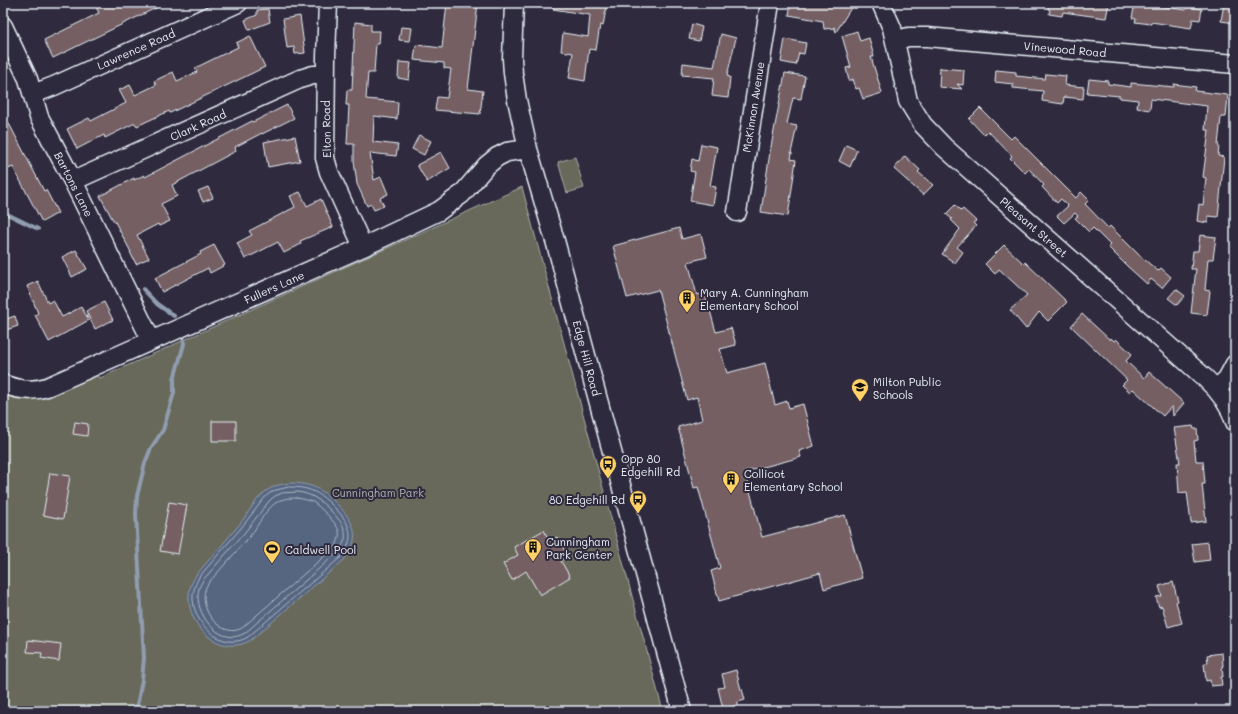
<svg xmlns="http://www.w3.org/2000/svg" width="1238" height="714" viewBox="0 0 1238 714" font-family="Mali,sans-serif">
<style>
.green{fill:#67695a;stroke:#a8ada9}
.water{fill:#566580;stroke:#909db0}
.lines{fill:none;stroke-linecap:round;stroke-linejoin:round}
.shore{stroke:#aeb9c8;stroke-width:1}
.stream{stroke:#909db0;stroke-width:4}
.building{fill:#755e64;stroke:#e8f1f8}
.minor-casing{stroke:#e8f1f8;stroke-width:21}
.minor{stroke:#2f2a3d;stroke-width:18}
.labels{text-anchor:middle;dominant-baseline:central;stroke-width:4;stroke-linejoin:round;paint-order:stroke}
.street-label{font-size:11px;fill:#e8f1f8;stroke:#2f2a3d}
.poi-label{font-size:11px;fill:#e8f1f8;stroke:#2f2a3d;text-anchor:start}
.park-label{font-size:11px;fill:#aeb4b1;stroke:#2f2a3d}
</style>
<rect width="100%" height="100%" fill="#2f2a3d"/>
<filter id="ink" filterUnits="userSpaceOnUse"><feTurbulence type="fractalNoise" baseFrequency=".025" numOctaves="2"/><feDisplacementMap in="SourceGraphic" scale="8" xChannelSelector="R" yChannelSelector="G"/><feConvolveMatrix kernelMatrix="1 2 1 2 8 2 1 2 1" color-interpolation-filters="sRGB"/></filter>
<g filter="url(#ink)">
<path class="green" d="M575,157L584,188L567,193L558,162Z
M522,187L663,711H3V391L95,370L100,378Z"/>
<path class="water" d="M289,483C312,483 322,489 338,505C356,524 361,538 344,560L251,640C221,658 187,627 189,595C189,588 192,582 196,575C210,558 225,542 239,525C249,513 256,496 271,488C276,485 283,484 289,483Z"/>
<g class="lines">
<path class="shore" d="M289,487C311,487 320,493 335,508C351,524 356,538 341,557L248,637C222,653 191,622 193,595C194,588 196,583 199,577L241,528L266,496L273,491Z
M298,492C312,494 320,500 330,510C345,525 352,535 337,553L245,633C222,647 197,618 198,595C198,590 200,585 203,580L245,532L270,500L275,496L282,493Z
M297,498C303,499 308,500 313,502C320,507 337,523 339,531C340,536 338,541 336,546L242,628C235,632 228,631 221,627C209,620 200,602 206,587C209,581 215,576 219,571C229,559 240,548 250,536C259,525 266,507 279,501C284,498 291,498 297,498Z"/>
<path class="stream" d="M3,212L38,229
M143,289L157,304L174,316
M136,711L142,680L144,658L136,514L137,496L145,463L151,448L163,430L174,393V379L184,344L183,335"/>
</g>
<path class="building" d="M94,3H166L53,58L44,40L99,13Z
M447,3H478L468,89L483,91L480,114L435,110L437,97L447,98L451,69L444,68V63L414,60L416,45L442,48Z
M553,3H607L603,26L600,25L596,50L589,49L585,81L569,78L573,53L561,51L563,33L588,37L590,15L553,9Z
M791,3H854L836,32L834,27V28L824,29L823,21L789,15Z
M1048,3H1109L1106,18L1063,12L1062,16L1049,14L1050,10L1048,9Z
M1135,3L1186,10L1187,7L1202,9L1200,20L1193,19L1191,28L1151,22V24L1135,22L1136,19L1132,18Z
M1224,3H1235V23L1221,21Z
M268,9L270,22L249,30L245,20L257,15V10Z
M300,16L305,53L295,54L294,47L287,48L283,19Z
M355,22L371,24V31H380L379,44H376L374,73H368L366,99L398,102L397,119L374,116L373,142L398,145L396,156L370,153L374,180L381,177L388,194L380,198L384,206L374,210L371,204L367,206L357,184L354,161V144H347L349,105H346L347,90H352Z
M692,24L702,27L699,41L689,39Z
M401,27L412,28L410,41L399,40Z
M857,31L860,41L869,38L874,57H871L882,93L863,99L859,88L856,89L853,79L849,81L846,68L851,67L842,36Z
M721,34L736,38L727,76L730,77L728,98L712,96L714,78L682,75L683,63L714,67Z
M250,36L265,67L170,113L169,111L137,126L135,123L105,138L104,135L77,149L67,129L89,118L91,121L126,103L119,90L130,85L135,95L156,85L154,81L173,72L177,81L197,72L195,68L238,47L236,43Z
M785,39L806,43L804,54L799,53L796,65L781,62Z
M399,62L411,63L409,80L398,78Z
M940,67L941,68L964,70L963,85L957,84L962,89L939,87Z
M996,70L1016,72V76L1045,79L1046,74L1066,76L1065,85L1084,87L1083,99L1064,97L1063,104L1042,101L1043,91L1013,88V84L995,82Z
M785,73L805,76L801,99L793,98L787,124L797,126L791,153H792L791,159L796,160L788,216L761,212L770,152Z
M1089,79L1108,81V84L1131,87V83L1174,87V84L1196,87L1195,91L1228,95L1226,117H1221L1218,145L1219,146L1218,156L1224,157L1218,217L1208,216V223L1197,221L1199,204L1203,205L1206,178L1203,177L1209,130H1205L1207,106L1151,99L1150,110L1137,108L1138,100L1120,98V96L1087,93Z
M287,105L294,118L262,134V133L235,147L236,151L172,185L177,196L161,204L170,221L159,226L158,224L137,235L149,258L136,264L130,252H131L114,220H113L100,196L134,178V180L144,175L145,177L252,121L253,122Z
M980,108L1011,139L1014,136L1076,198L1081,192L1089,200L1085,204L1108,228L1110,226L1138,254L1158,271L1161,268L1171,277L1162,288L1151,279L1147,284L1127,266L1108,247L1110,245L1093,228L1089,232L1075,218L1078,216L1075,213L1064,223L1057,216L1068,206L1061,199L1057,203L1042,187L1044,185L1029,169L1025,173L1010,158L1012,156L988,131L984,135L969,119Z
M3,112L44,191L46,190L58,213L42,222L13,167L8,169L3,161Z
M419,135L431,141L424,155L412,149Z
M295,136L300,161L268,167L264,142Z
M701,144L717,147L710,186L716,187L713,205L690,201L695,172L690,171L692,159L698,161Z
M846,145L857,150L850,167L839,161Z
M441,152L450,168L427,182L417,165Z
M905,156L920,170L918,172L933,185L923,195L894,169Z
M208,187L213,198L203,202L198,191Z
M300,192L307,206L321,199L333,227L300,241L301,244L284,253L278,242L245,259L237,243L252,235L249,231L295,207L290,196Z
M955,205L961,211L963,209L976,221L973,223L976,226L957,247L963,252L955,263L942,254L960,229L951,220L952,219L946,214Z
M679,228L682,239L701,234L707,257L688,262L697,295L705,293L716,332L731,328L736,345L720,349L727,373L765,363L775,405L787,401L789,408L803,404L814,446L799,451L801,457L745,472L762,537L845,515L862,578L824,589L820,573L719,601L711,571L720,568L698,487L694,488L678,427L702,420L697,397L687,400L658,290L627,298L613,246Z
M1200,235L1216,237L1213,259H1208L1205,290L1210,291L1207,315L1191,313L1196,269H1191L1193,251H1198Z
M214,245L225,265L210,273L208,268L162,292L155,278L201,254L200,252Z
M1004,245L1024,264L1025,262L1067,302L1048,321L1039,312L1026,329L1010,310L1027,295L999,269L995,274L985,264Z
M76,250L87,269L72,277L62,257Z
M38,281L48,303L53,300L62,317L81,307L89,320L49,342L35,315L38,313L27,286Z
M1176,289L1185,296L1177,305L1168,298Z
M104,302L113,320L95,329L86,311Z
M1082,314L1110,340L1111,338L1114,341L1116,339L1132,354L1126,361L1144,378L1149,372L1184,403L1173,416L1172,406L1163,416L1133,389L1130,392L1122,385L1127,380L1071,326Z
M15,316L18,326L3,331V320Z
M212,421H236V441H212Z
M75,422L88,424L87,436L73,434Z
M1193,426L1194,429H1197L1198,440L1194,441L1196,461H1203L1205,484H1202L1206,521L1191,523L1187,492L1179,493L1177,463H1180L1174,428Z
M50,473L70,476L63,519L43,515Z
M169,502L187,505L178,554L160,551Z
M544,530L549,541L557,537L568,556L561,561L570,577L540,595L526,571L512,580L503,564L518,555L514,547Z
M1208,542L1210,560L1195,562L1192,544Z
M1173,582L1178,601L1176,602L1182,623L1168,627L1162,606L1159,607L1156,597L1162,596L1159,586Z
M28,640L61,644L59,661L41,658L42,653L27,652Z
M1222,653L1223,666H1222L1223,677H1221L1222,685L1211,686L1210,680L1206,681L1204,664L1208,663L1207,655Z
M736,670L741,690L742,689L745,700L738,702V705L723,709L718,688L725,687L722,674Z"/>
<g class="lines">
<g class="minor-casing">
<path id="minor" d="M328,3L326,57L325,158L329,172L363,247
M514,3L512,59L513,73L517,100L528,149L556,244L682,711
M881,3L892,28L908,101L923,125L944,147L1205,378C1218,390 1230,405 1235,422
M3,26L28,79L39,117L73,181L151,340
M895,41L908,37H927L1235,64
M33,94L54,86L238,3
M73,181L300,79L313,75H326
M737,212L770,3
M3,384C18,390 32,392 47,387L363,247L439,211L462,194L486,166L497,157L507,152L528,149
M1216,389L1227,379L1235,364"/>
</g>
<use href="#minor" class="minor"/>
</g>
</g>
<defs>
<g id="building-pin" transform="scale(0.9)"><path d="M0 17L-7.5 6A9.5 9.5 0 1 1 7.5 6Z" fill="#ffd166" stroke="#2f2a3d"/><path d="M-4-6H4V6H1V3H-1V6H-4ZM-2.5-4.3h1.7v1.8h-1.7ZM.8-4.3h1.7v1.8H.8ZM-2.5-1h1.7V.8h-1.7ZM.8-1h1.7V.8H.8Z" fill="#111"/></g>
<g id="school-pin" transform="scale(0.9)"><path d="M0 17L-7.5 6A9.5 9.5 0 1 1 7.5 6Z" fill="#ffd166" stroke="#2f2a3d"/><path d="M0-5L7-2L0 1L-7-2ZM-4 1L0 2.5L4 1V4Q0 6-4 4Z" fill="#111"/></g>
<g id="bus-pin" transform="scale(0.9)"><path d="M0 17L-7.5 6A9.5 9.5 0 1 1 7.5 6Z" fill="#ffd166" stroke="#2f2a3d"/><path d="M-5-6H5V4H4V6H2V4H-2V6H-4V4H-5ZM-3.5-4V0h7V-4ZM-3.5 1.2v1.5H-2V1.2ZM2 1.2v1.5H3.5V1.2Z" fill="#111"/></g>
<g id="stadium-pin" transform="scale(0.9)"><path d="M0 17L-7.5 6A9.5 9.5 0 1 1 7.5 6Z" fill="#ffd166" stroke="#2f2a3d"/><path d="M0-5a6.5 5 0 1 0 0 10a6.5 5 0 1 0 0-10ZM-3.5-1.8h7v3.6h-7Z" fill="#111"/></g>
</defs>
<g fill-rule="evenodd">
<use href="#building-pin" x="687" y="298"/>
<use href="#school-pin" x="860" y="387"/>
<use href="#bus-pin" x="608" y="464"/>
<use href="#building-pin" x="731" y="479"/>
<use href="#bus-pin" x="638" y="499"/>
<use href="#building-pin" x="533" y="547"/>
<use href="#stadium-pin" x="272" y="549"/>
</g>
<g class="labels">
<g class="street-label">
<text transform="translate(136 49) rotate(-24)">Lawrence Road</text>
<text transform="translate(1065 49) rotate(5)">Vinewood Road</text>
<text transform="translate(753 107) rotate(-81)">McKinnon Avenue</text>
<text transform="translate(198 125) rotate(-24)">Clark Road</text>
<text transform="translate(326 129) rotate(-91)">Elton Road</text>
<text transform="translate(74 184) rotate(63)">Bartons Lane</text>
<text transform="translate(1034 227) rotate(41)">Pleasant Street</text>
<text transform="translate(274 287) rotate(-24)">Fullers Lane</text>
<text transform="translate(587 358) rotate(75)">Edge Hill Road</text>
</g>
<g class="poi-label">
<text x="700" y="292">Mary A. Cunningham<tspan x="700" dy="13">Elementary School</tspan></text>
<text x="873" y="381">Milton Public<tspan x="873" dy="13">Schools</tspan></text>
<text x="621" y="458">Opp 80<tspan x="621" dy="13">Edgehill Rd</tspan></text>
<text x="744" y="473">Collicot<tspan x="744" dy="13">Elementary School</tspan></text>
<text x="625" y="499" text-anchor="end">80 Edgehill Rd</text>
<text x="546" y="541">Cunningham<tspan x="546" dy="13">Park Center</tspan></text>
<text x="285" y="549">Caldwell Pool</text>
</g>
<g class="park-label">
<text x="378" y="492">Cunningham Park</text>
</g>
</g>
<rect width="1238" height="714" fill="none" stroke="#2f2a3d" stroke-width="16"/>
<rect x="8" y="8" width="1222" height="698" fill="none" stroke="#e8f1f8" stroke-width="1.5" filter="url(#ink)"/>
</svg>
